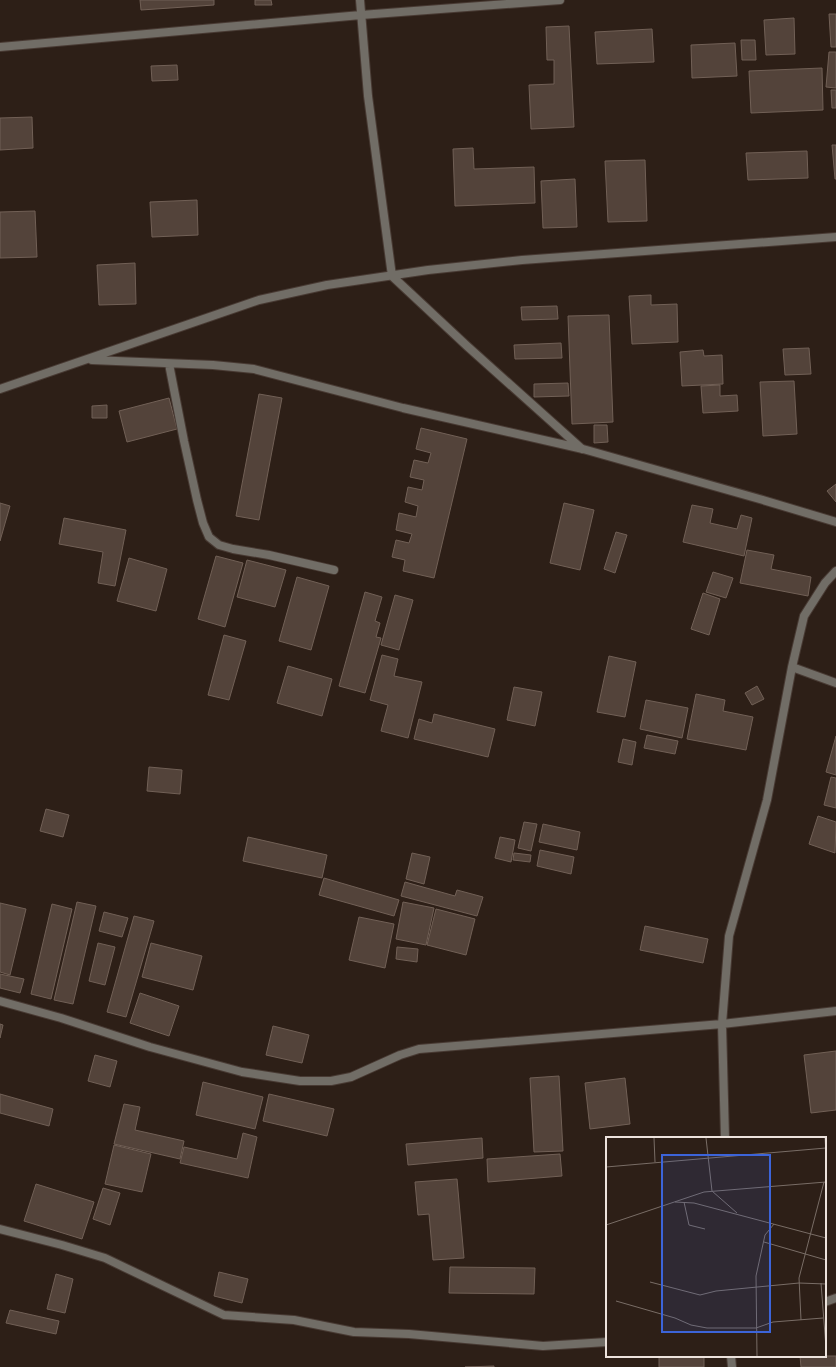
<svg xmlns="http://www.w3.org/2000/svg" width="836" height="1367" viewBox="0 0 836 1367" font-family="'Work Sans',sans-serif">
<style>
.building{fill:#53433a;stroke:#716056}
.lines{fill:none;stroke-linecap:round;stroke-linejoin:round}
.street-casing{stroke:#483a33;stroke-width:10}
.street{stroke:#716d66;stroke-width:8}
.inset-road{fill:none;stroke:#796d66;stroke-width:1}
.view{fill:#3c64d9;fill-opacity:0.15;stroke:#3c64d9;stroke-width:2}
.inset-edge{fill:none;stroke:#ece2dc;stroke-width:2}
</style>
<rect width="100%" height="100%" fill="#2d1f17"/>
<path class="building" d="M140,0H214V5L141,10Z
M255,0H271L272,5H255Z
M829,14H836V47H831Z
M794,18L795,54L766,55L764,20Z
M569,26L574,127L531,129L529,85L554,84V60H547L546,27Z
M652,29L654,62L597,64L595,32Z
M741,40H755L756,60H742Z
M735,43L737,76L692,78L691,45Z
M829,52H836V88L826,87Z
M177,65L178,80L152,81L151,66Z
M822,68L823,110L751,113L749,71Z
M831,90H836V108H832Z
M32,117L33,148L0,150V118Z
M832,145H836V179H835Z
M473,148L474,169L534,167L535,203L455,206L453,149Z
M807,151L808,178L748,180L746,153Z
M645,160L647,221L608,222L605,161Z
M575,179L577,227L543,228L541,181Z
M197,200L198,235L152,237L150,202Z
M35,211L37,257L0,258V212Z
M135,263L136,304L99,305L97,265Z
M651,295V305L677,304L678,342L632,344L629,296Z
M557,306L558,319L522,320L521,307Z
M609,315L613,422L572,424L568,316Z
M561,343L562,358L515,359L514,345Z
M809,348L811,374L785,375L783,349Z
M703,350L704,356L722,355L723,384L682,386L680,352Z
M794,381L797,434L763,436L760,382Z
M568,383L569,396L534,397V384Z
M720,385V396L737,395L738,411L703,413L701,386Z
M259,394L282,398L259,520L236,516Z
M169,398L177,429L127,442L119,411Z
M107,405V418H92V406Z
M594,425H607L608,442L594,443Z
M421,428L467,439L434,578L403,571L405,560L392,557L396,540L409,543L412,534L396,530L399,513L416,517L418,506L405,502L408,487L422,490L424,480L410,477L414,460L428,463L431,453L416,449Z
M836,484V502L827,491Z
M0,503L10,506L0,541Z
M564,503L594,510L580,570L550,563Z
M692,505L713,509L710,523L737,529L741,515L752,518L744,556L683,542Z
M64,518L126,530L115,586L98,583L103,552L59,544Z
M616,532L627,535L615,573L604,569Z
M747,550L774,555L771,569L811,577L808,596L740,583Z
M216,556L243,563L225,627L198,619Z
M129,558L167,569L156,611L117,601Z
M247,560L286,570L275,607L237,597Z
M713,572L733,578L726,598L706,592Z
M297,577L329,586L311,650L279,641Z
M365,592L382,597L375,621L380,623L376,637L381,638L365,693L339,686Z
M703,593L720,599L709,635L691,629Z
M395,595L413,600L399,650L381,645Z
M224,635L246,641L229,700L208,695Z
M382,655L398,659L394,676L422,682L408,738L381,731L388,705L370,700Z
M609,656L636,662L625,717L597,712Z
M288,666L332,679L322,716L277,703Z
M757,686L764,699L752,705L745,693Z
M514,687L542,692L535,726L507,720Z
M696,694L725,700L723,711L753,717L746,750L687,739Z
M646,700L688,708L682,738L640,729Z
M434,714L495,729L488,757L414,739L419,719L432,723Z
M647,735L678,741L675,754L644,748Z
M836,736V775L826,772Z
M623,739L636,742L632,765L618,762Z
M149,767L182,770L180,794L147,791Z
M831,777L836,778V808L824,805Z
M46,809L69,815L63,837L40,831Z
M818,816L836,822L835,853L809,844Z
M524,822L537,824L531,851L518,848Z
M543,824L580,832L577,850L539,842Z
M248,837L327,855L322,878L243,861Z
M500,837L515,840L511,862L495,858Z
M540,850L574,857L571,874L537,866Z
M412,853L430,857L424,884L406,879Z
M514,853L531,855L530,862L513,860Z
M324,878L399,900L394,916L319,895Z
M405,882L455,896L457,890L483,897L477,916L401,896Z
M77,902L96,906L73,1004L54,1000Z
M403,902L434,908L426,945L396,939Z
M0,903L26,909L10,975L0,972Z
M52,904L72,909L51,999L31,994Z
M436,909L475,919L466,955L427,945Z
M104,912L128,918L122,937L99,931Z
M134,916L154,921L126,1017L107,1012Z
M359,917L394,924L385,968L349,960Z
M645,926L708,939L703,963L640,950Z
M98,943L115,947L105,985L89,981Z
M151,943L202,956L193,990L142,977Z
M397,947L418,949L417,962L396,959Z
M0,974L24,979L20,993L0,988Z
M140,993L179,1006L169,1036L130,1023Z
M0,1024L3,1025L0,1038Z
M273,1026L309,1035L302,1063L266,1055Z
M836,1051V1110L811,1113L804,1055Z
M95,1055L117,1061L110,1087L88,1081Z
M559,1076L563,1151L534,1152L530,1078Z
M625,1078L630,1124L590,1129L585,1083Z
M203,1082L263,1097L255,1129L196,1115Z
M0,1094L53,1109L49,1126L0,1113Z
M269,1094L334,1109L327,1136L263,1121Z
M124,1104L140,1107L135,1130L184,1141L180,1159L114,1144Z
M243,1133L257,1137L248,1178L180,1163L184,1147L237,1159Z
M482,1138L483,1158L408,1165L406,1144Z
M114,1145L151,1154L142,1192L105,1184Z
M560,1154L562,1176L488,1182L487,1159Z
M457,1179L464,1258L433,1260L429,1214L418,1215L415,1182Z
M36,1184L94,1202L82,1239L24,1221Z
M103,1188L120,1193L110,1225L93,1219Z
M450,1267L535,1268L534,1294L449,1293Z
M219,1272L248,1279L242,1303L214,1296Z
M56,1274L73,1279L65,1313L47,1309Z
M10,1310L59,1321L56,1334L6,1323Z
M659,1356H704V1367H659Z
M800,1356H836V1367H801Z
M494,1366V1367H465Z"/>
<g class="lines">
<g class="street-casing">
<path id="street" d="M360,0L368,96L392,276L467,346L582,449
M0,47L361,15L560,0
M92,360L213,365L254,369L403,408L583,449L763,500L836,522
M169,364L184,441L197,500L203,523L209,537L219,545L233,549L269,555L334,570
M0,389L259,300L327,285L428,270L522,260L836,237
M792,667L836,683
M0,1001L61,1018L150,1047L242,1072L300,1081H331L351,1077L400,1055L419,1049L722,1024L836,1011
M725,1138L722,1024L729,936L767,800L792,667L804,616L825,583L836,571
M0,1229L62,1245L105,1258L224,1315L294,1320L354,1332L409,1334L543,1346L607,1342
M825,1302L836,1298
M731,1356L732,1367"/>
</g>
<use href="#street" class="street"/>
</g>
<g transform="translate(606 1137)">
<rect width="220" height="220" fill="#2d1f17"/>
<path class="inset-road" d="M48,1L49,25M100,1L106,54L131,76M219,1L220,17M0,30L220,11M69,65L88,66L220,101M78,65L83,88L99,92M0,88L98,55L220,45M158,105L220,123M44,145L94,158L110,154L193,146L220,147M215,146L220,211M10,164L69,181L85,188L101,191H150L167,185L217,181M195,183L193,141L218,45M151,219L150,139L159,98L168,87"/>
<path class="view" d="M56,18H164V195H56Z"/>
<rect width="220" height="220" class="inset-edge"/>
</g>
</svg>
